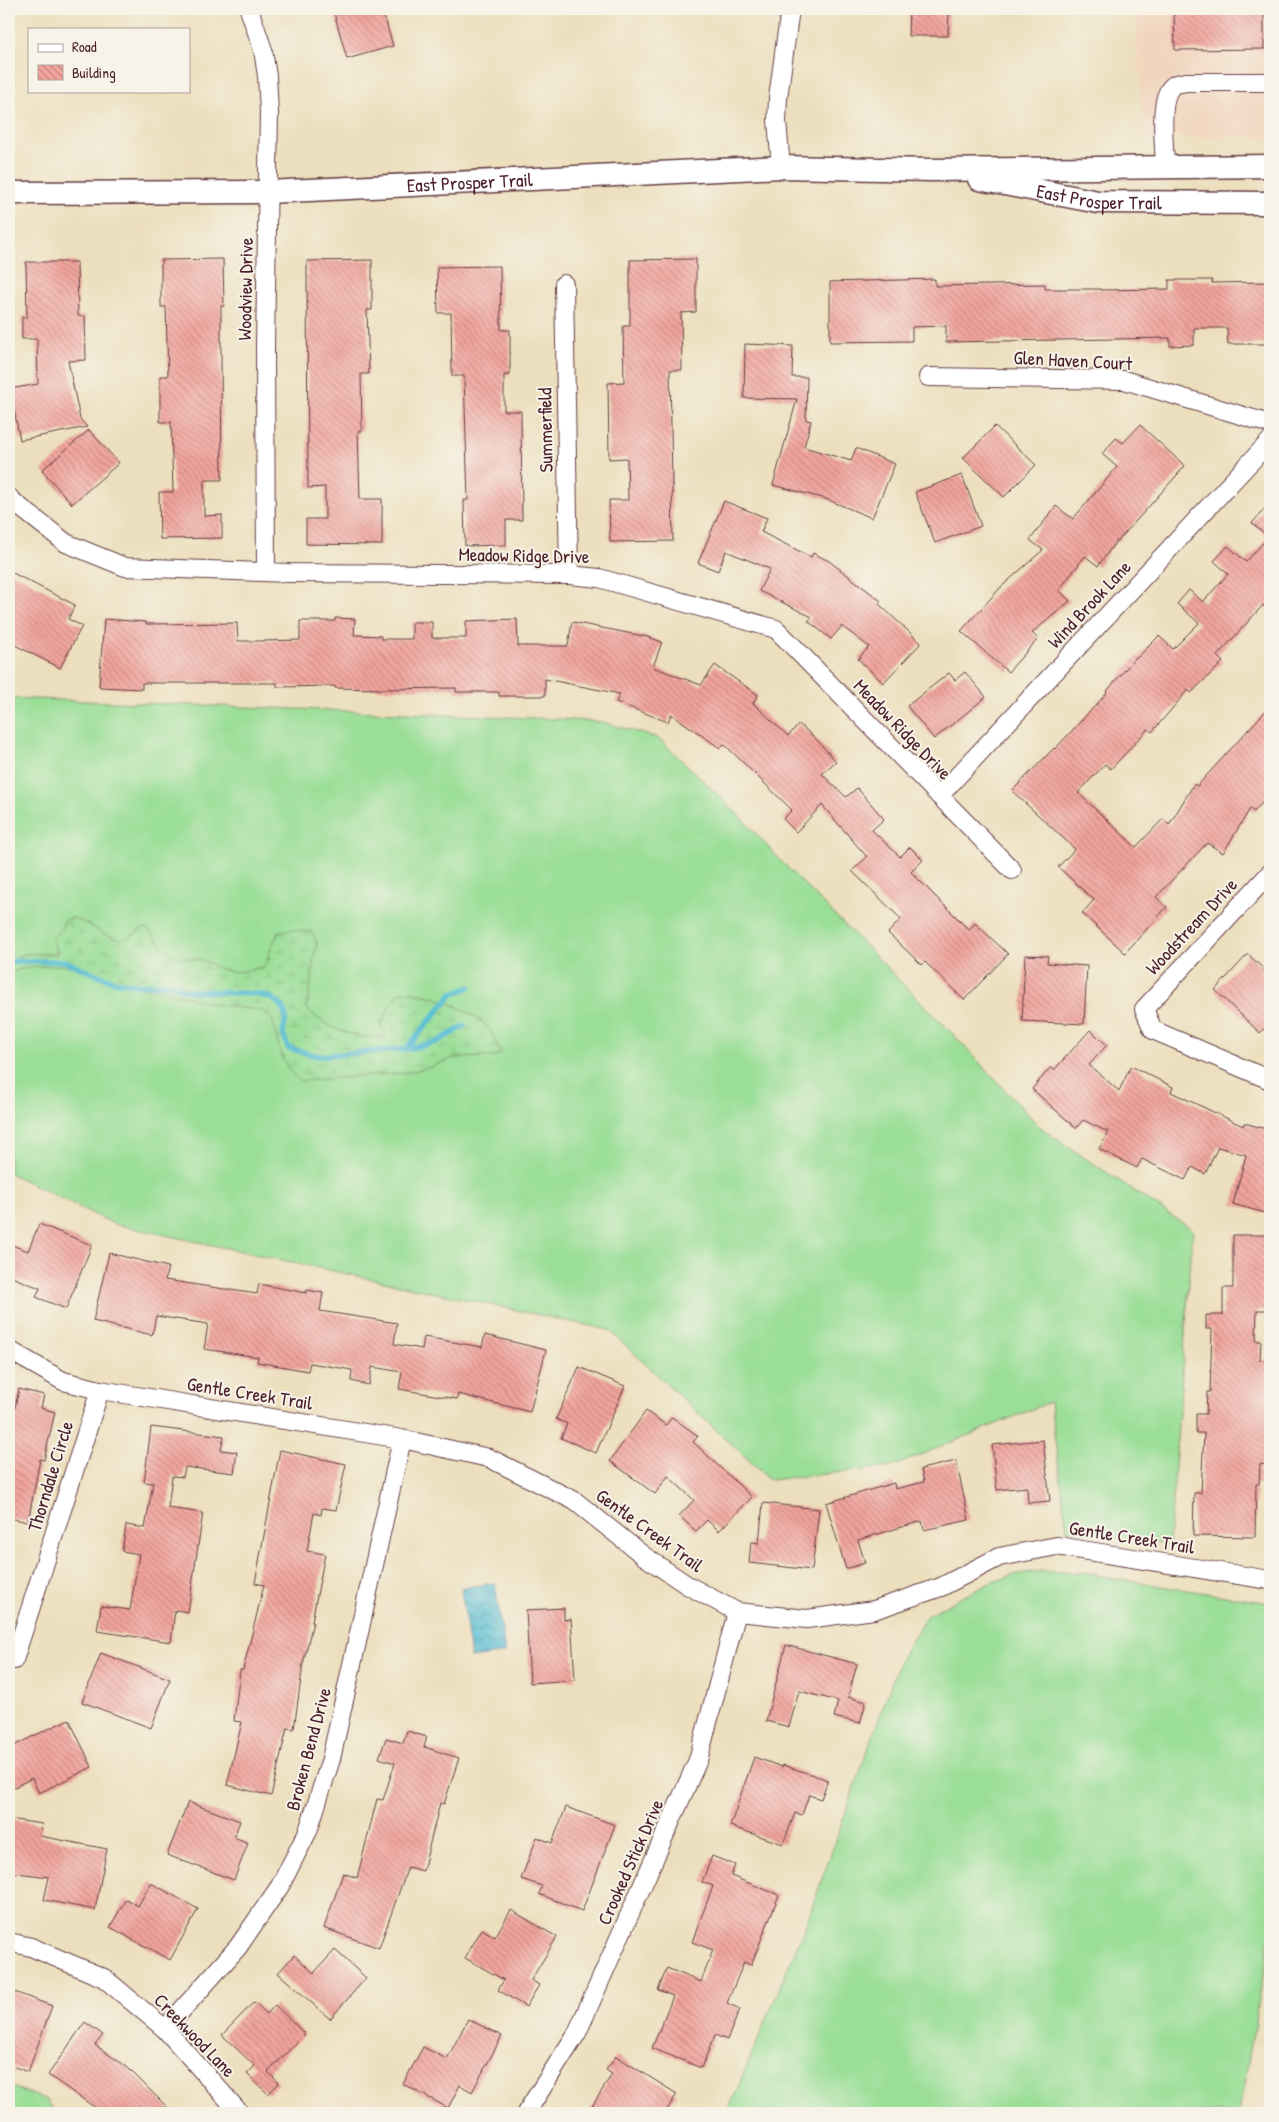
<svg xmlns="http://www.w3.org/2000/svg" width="1279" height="2122" viewBox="0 0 1279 2122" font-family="'Patrick Hand',sans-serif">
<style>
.built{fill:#f1d5bd}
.grass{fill:#9ade97;stroke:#727e61}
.wetland{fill:url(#wetland-marsh);stroke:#727e61}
.water{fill:url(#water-waves);stroke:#506e7f}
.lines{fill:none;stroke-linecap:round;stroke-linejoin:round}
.stream{stroke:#56bdd3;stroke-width:5.5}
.building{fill:url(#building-back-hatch)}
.minor-casing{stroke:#623c41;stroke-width:20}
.major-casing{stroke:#623c41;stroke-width:25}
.minor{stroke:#fff;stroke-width:18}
.major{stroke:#fff;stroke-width:22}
.labels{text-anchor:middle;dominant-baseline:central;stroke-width:4;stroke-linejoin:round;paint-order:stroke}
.street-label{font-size:19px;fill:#4a1f2b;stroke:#f7f3e8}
</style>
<defs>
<pattern id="wetland-marsh" width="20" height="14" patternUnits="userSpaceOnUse" patternTransform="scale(1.25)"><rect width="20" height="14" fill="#9ade97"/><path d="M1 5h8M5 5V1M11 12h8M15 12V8" fill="none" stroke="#86be82"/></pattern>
<pattern id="water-waves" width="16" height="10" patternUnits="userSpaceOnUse" patternTransform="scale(1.25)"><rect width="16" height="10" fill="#56bdd3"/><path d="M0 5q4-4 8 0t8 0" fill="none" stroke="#4999ab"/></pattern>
<pattern id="building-back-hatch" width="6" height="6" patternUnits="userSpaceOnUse" patternTransform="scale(1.25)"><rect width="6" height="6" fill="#f1a49d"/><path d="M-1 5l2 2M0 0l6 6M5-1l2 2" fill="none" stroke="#c58580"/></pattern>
</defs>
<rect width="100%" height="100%" fill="#f7f3e8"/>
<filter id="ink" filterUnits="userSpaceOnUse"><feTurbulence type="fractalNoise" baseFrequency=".02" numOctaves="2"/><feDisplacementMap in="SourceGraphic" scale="10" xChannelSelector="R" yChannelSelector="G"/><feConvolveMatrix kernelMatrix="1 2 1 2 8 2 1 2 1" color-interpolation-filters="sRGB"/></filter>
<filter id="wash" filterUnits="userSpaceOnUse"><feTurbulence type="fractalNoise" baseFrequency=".0096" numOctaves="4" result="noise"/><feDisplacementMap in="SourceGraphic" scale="20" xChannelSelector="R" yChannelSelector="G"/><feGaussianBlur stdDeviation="1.12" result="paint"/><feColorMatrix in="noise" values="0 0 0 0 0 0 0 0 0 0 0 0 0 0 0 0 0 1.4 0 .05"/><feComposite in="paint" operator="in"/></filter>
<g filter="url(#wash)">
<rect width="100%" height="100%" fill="#ecdfbd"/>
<path class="built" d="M1135,9H1270V137H1144Z"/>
<path class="grass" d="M9,698L559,719L602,722L658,738L733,809L780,860L950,1031L1038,1125L1052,1136L1193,1230L1169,1545L1067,1530L1050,1402L891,1467L770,1480L609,1330L114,1224L9,1173Z
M1042,1571L1097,1574V1576L1270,1603V1937L1239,2113H727L805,1927L899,1662L927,1615L992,1582L1017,1574Z
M9,2086L47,2100L55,2113H9Z"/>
<path class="wetland" d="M72,918C90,921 102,938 122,939C132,939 137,929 146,928C156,936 162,948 173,955C182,961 190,956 199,959C208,962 215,968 224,970C238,974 251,970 265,966L272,945L280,931L291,930L312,932L317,943C311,965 313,987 306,1008C320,1023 344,1035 366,1037C372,1038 380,1036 386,1035L381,1025L389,1007L400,992C422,989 474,1010 488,1028C494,1035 497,1045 501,1053L494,1057L454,1058L431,1067L405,1073L301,1081C279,1065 278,1041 272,1018L260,1010L212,1004L184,996L107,980L76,967L59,965L29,967L9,973V957L28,954H57L52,938L61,929L64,921Z"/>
<path class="water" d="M495,1583L505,1653L471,1658L461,1588Z"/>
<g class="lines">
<path class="stream" d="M9,963L19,961H64L113,981L139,985L173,984L181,989L192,991L257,994L271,998L282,1006L286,1018L283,1033L288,1048L317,1056L407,1049L437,1042L464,1026
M407,1048L452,994L470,987"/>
</g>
<g id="blocks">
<path class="building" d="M333,9H382L393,46L347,59Z
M1174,9H1264V49L1175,50Z
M909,10L949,11L948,36H908Z
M223,259L224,306H221V359L222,480H204V516L222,515V538L160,539L159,492H173L171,422H160V376H168L166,307H161V260Z
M696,259V312L681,313L682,370H670L673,541L610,542L609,500H628L627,458L609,459L608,383L624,382L623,326H630V260Z
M372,260V310H367L369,374H361L362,431H358L360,499H382V545L306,544V519H325V487L308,488L307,261Z
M26,262H77L78,316H85L86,360L68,361L80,419L87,427L20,440L10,389L38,384L37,339H22V317H27Z
M500,266L501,330H510V375H504V411H521L522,520H506V545L465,546L464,500H468L464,376H452L451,313H438L437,267Z
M935,279V286L1045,284V289H1101V290L1169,289V280H1212V283L1270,282V344H1228L1227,328H1194V345L1170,346V338L946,342V326L912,327V341L830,342V282Z
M745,344L793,346L792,377H807L806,420L811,421L804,447L851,461L856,448L895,464L872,518L826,499L773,485L797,399L744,398Z
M1140,425L1185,466L1118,541L1117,540L1098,566L1085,556L1059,590L1070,601L1032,633L1038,639L1008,672L961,631L1001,587L1043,550L1030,540L1056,506L1073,519L1117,467L1102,454L1116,438L1123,443Z
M995,426L1036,465L1004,497L963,458Z
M89,430L119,463L72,504L42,470Z
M962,475L981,526L935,543L915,492Z
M724,501L767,518L761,532L811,557L813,553L829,561L881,601L879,604L921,643L883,683L858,659L869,647L842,626L831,639L808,621L812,617L759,591L770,569L726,551L718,571L698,563Z
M1270,503V612L1263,605L1217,656L1223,662L1191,693L1188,690L1152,732L1148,729L1111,769L1105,764L1078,793L1136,847L1163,819L1169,825L1194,784L1197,786L1270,706V794L1254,812L1250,809L1223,853L1207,843L1156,897L1167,907L1125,953L1082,913L1094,900L1058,867L1075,849L1012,791L1054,748L1055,749L1107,693L1106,692L1136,657L1137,658L1159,636L1173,649L1199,623L1177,604L1189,590L1203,602L1228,574L1214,561L1228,546L1246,562L1268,537L1252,523Z
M9,571L75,605L68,619L82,626L60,668L9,642Z
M335,618L355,619L354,635L381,636V639H412V622H432V638H466V621L517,619L518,646H568L572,622L648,637L662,642L653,667L701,685L715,665L758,695L753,703L788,736L799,724L814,737L836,761L822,774L846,797L857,788L884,819L872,830L900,857L910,847L923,860L911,872L969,930L975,923L1008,954L964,1000L925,962L922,965L888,933L901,919L852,871L867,857L822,805L796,832L783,819L792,810L724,744L720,748L671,714L668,722L616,702L620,694L545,679V696H499V692H456V688L380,689L335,688V686L277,687V683H142V689L99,687L104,619L146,622V624L237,623L238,641H264L300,640V621H335Z
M965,672L986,697L934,739L907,706L949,673L955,680Z
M1248,954L1270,975V1022L1260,1033L1215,990Z
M1025,955L1048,956L1047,963L1087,966L1084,1024L1022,1021Z
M1090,1030L1107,1045L1089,1065L1119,1091L1131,1066L1173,1087L1171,1092L1243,1126L1244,1123L1270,1130V1206L1268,1214L1233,1204L1246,1155L1218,1147L1205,1174L1192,1167L1185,1180L1142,1159L1137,1168L1099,1149L1108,1132L1083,1120L1076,1128L1032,1089L1051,1067L1054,1070Z
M39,1224L92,1245L66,1309L36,1297L40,1288L9,1276V1244L28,1251Z
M1233,1235H1270V1310H1257L1256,1341H1261L1260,1360L1270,1361V1465L1260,1464L1259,1484H1256L1255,1537L1193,1536L1194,1493H1201L1204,1433H1196V1414H1206L1207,1392H1210L1212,1329H1206V1315H1223V1288H1233Z
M109,1253L168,1267L165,1280L257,1294L259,1284L306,1293L307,1290L323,1293L320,1311L397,1323L394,1344L422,1349L424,1337L482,1347L485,1335L546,1350L530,1412L458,1394L457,1399L399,1389L402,1372L372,1367L369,1385L351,1381L352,1370L310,1363L308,1371L257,1362L258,1357L204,1349L208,1324L156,1316L152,1335L93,1321Z
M579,1367L625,1386L596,1453L561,1438L567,1424L556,1419Z
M19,1389L44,1395L41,1408L55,1412L44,1460L40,1459L28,1522L9,1518V1415L13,1416Z
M646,1411L666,1425L672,1417L698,1436L693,1442L752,1497L719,1531L707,1520L696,1531L679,1516L694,1500L668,1476L655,1494L610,1461Z
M151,1427L224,1436L221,1450L237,1452L234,1473L185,1467L183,1477L172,1476L168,1508L203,1513L188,1612L175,1610L171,1642L97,1631L101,1606L130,1610L139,1554L122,1551L126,1525L145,1528L153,1483L144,1482Z
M1043,1440L1050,1501L1028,1503L1027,1487L997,1490L992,1445Z
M280,1450L346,1464L336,1510L322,1508L321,1515L314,1513L307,1551L325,1554L312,1621L313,1622L303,1664L294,1729L287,1728L271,1796L227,1785L242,1722L234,1721L240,1670H243L264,1585L255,1583Z
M956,1461L969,1520L924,1530L922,1521L858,1540L865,1563L846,1569L826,1503L894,1483L895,1489L924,1482L921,1469Z
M763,1503L819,1509L812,1570L749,1563L751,1542L759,1543Z
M564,1608V1620L571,1619L575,1680L530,1683L526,1610Z
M786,1645L857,1664L848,1697L866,1702L860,1723L834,1717L838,1701L799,1691L789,1727L766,1721Z
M101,1653L170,1679L151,1728L82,1702Z
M69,1719L92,1767L39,1793L32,1778L9,1790V1748Z
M407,1731L427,1737L424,1747L459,1758L444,1804L440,1803L423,1871L408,1867L379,1948L324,1928L343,1873L357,1878L377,1799L383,1800L395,1763L379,1758L386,1738L403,1743Z
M754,1757L782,1767L783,1765L828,1780L821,1799L809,1795L802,1815L795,1813L783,1844L730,1826Z
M188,1802L240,1821L234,1837L248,1843L234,1880L167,1855Z
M566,1807L615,1825L582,1911L539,1894L542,1886L521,1879L537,1837L552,1843Z
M9,1819L42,1824L40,1836L107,1849L95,1910L44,1900L49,1877L9,1872Z
M712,1856L735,1865L731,1876L779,1895L751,1965L744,1962L727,2003L740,2009L727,2040L715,2035L701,2068L652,2048L673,1996L658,1990L667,1968L701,1982L713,1950L692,1942L713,1886L702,1882Z
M151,1883L198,1909L170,1960L110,1927L126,1899L138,1906Z
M511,1910L557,1937L531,1980L539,1985L526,2007L498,1990L504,1980L465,1958L482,1929L495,1937Z
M335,1950L366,1978L330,2019L278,1973L294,1955L314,1973Z
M9,1990L52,2006L28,2072L9,2065Z
M254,2002L267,2014L275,2005L305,2034L268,2072L279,2083L268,2094L247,2074L255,2066L222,2035Z
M468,2019L502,2036L472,2092L460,2085L448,2108L403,2084L423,2047L447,2059Z
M85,2022L103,2035L95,2045L127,2067L173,2113H103L48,2075Z
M616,2056L677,2094L665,2113H588L612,2074L606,2070Z"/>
</g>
</g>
<g filter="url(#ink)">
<use href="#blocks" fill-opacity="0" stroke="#623c41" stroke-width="1"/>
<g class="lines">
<g class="minor-casing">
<path id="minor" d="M249,9L263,50L267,76L269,112L265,346L266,572
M781,167L777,121L778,98L790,9
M1165,167C1165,149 1157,95 1174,85C1177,83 1182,83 1186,82H1270
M564,284L569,575
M928,377L1124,380L1270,424
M9,497L11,500L66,543L125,567L289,573L569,575L599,578L776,629L1012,870
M939,796L1270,441
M1270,873L1144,1009L1153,1030L1270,1080
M9,1350L63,1381L100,1390L402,1439L489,1458L575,1501L644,1556L687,1585L737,1612L807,1619L874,1610L941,1587L999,1557L1057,1546L1270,1580
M14,1660L100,1390
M9,1942L31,1947L104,1978L165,2029L240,2113
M165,2029L238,1947L280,1886L308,1831L331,1759L402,1439
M526,2113L577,2033L698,1760L737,1612"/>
</g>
<g class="major-casing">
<g id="major">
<path id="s1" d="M979,179L1098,202L1270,203"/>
<path id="s2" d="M9,193L267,192L781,167L931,170L1270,166"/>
</g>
</g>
<use href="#minor" class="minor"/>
<use href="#major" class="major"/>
</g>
</g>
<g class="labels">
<g class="street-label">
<text stroke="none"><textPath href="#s2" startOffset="461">East Prosper Trail</textPath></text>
<text stroke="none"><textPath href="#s1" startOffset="122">East Prosper Trail</textPath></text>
<text transform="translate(245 289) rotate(-89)">Woodview Drive</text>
<text transform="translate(1073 360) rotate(3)">Glen Haven Court</text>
<text transform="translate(545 430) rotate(-91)">Summerfield</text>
<text transform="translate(524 555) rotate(1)">Meadow Ridge Drive</text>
<text transform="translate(1089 604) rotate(-47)">Wind Brook Lane</text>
<text transform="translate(903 729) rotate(46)">Meadow Ridge Drive</text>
<text transform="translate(1191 926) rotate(-47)">Woodstream Drive</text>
<text transform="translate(250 1393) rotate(9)">Gentle Creek Trail</text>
<text transform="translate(50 1476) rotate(-73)">Thorndale Circle</text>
<text transform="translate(650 1530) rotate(36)">Gentle Creek Trail</text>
<text transform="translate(1132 1537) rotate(9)">Gentle Creek Trail</text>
<text transform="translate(308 1749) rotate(-75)">Broken Bend Drive</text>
<text transform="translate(630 1862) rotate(-66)">Crooked Stick Drive</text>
<text transform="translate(195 2035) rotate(46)">Creekwood Lane</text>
</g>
</g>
<rect width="1279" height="2122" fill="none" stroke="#f7f3e8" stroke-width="30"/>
<rect x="28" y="28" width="162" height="65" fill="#f7f3e8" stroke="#b29e9c"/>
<rect x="38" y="44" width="25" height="8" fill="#ffffff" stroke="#b29e9c"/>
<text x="72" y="52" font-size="15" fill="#4a1f2b">Road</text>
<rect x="38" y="65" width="25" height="15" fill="url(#building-back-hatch)" stroke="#b29e9c"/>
<text x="72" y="78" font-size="15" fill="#4a1f2b">Building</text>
</svg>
